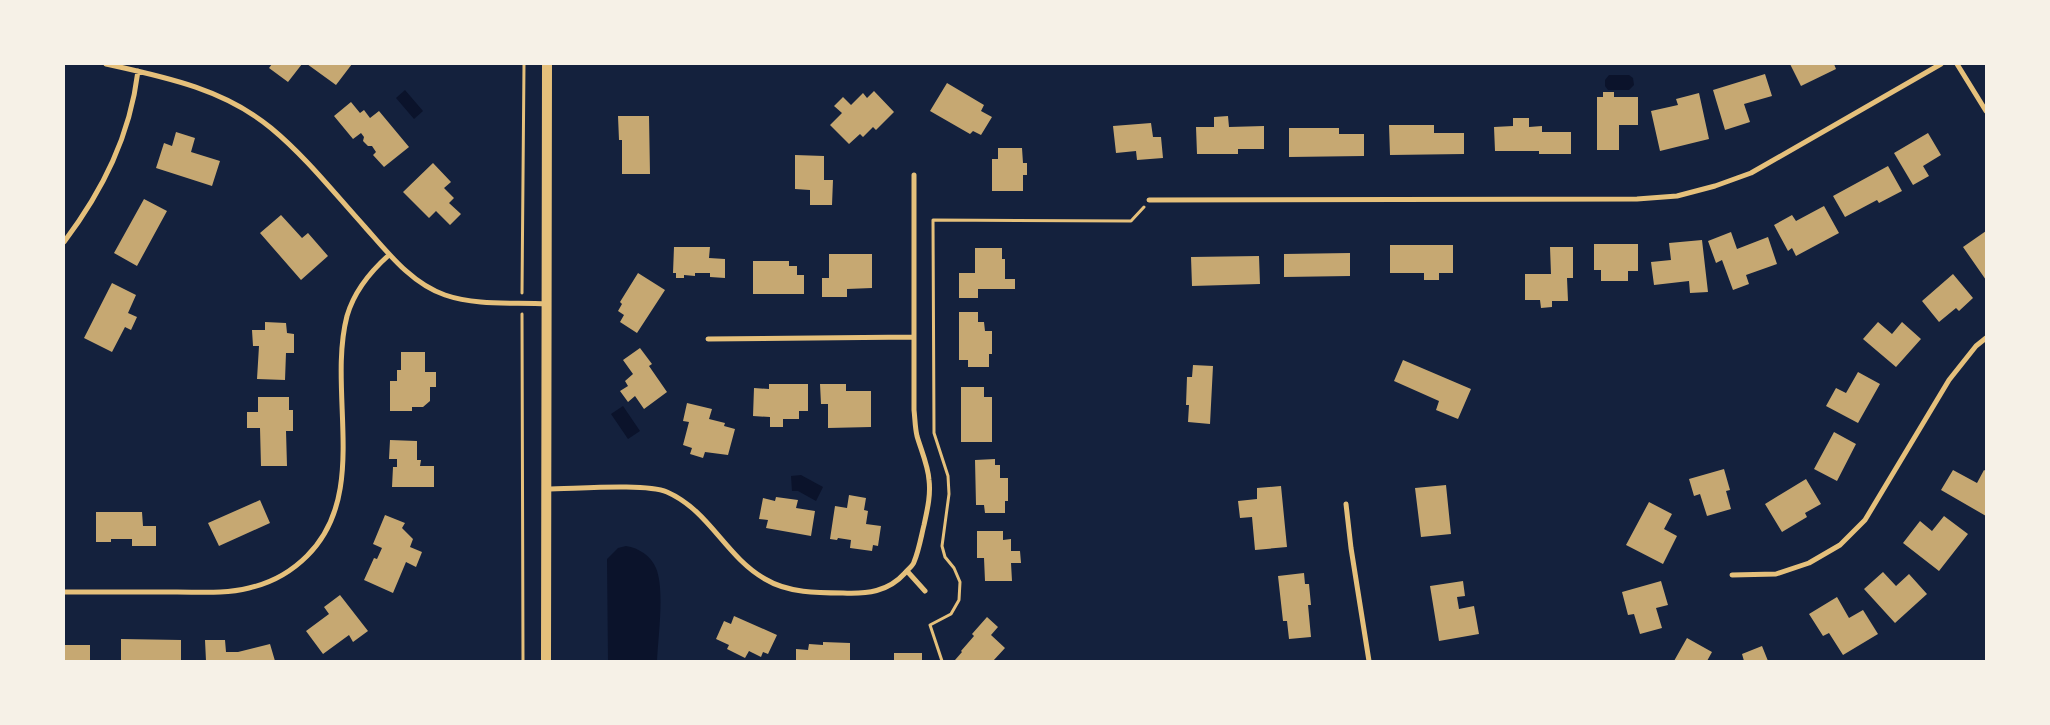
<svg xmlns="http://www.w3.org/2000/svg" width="2050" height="725" viewBox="0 0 2050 725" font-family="Overpass,sans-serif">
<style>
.water{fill:#0b132b}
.building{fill:#c6a872}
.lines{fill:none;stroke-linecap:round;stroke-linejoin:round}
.path{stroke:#e5c07b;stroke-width:3}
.minor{stroke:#e5c07b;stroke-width:5}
.secondary{stroke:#e5c07b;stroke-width:10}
</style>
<rect width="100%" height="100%" fill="#14213d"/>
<path class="water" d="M1609,75H1629L1633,78L1634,85L1629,90H1608L1605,86V80Z
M405,90L423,111L414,119L396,98Z
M623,406L640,431L628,439L611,414Z
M801,475L823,487L816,501L798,491H792L791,476Z
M626,546C639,548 651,556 656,568C665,590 658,637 657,661H608L607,559L618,548Z"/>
<path class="building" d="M272,64H302L288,82L269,68Z
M307,64H352L336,85Z
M1790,64H1834L1836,69L1801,86Z
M1765,74L1772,96L1744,104L1750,122L1725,130L1713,90Z
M947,83L984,105L981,111L992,117L981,135L973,131L970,134L930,111Z
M874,91L894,112L876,130L873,127L863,137L860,134L849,144L830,125L842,113L834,106L843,97L851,105L863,93L867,98Z
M1603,92H1614V97H1638V125H1619V150H1597V97H1603Z
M1699,93L1709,139L1660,151L1651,111L1678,105L1676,99Z
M351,102L360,113L364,110L370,118L379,111L409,147L384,167L373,155L376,152L372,146H368L363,141L364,137L361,133L353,139L334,116Z
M618,116H649L650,174H622V140H619Z
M1228,116L1229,127L1264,126V149H1238V154H1197L1196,127H1214V117Z
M1513,118H1529V127L1542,126V132H1571V154H1539V151H1495L1494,127L1513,126Z
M1151,123L1153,137H1161L1163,158L1137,160L1136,151L1116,153L1113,126Z
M1389,125H1434V133H1464V154L1390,155Z
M1289,128H1339V134H1364V156L1289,157Z
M176,132L195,138L191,152L220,161L212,186L156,168L164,143L172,146Z
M1928,133L1941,155L1923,166L1929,176L1913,185L1894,153Z
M998,148H1022L1023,163H1027V175H1023V191H992V159H998Z
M795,155L824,156V180H833L832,205H810V190L795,189Z
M433,163L451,182L444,188L454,198L449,203L461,214L450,225L436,211L429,218L403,192Z
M1888,166L1902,191L1879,203L1877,200L1845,217L1833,196Z
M144,199L167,211L137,266L114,253Z
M1824,206L1839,233L1796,256L1792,248L1788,251L1774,225L1792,215L1796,221Z
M281,215L302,238L308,233L328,256L301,280L260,233Z
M1986,231V280L1963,247Z
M1731,232L1737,249L1768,237L1777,264L1746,275L1749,284L1733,290L1722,260L1716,263L1708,241Z
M1702,240L1708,292L1690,293L1689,281L1654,285L1651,262L1671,260L1669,243Z
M1594,244H1638V271H1628V281H1601V270H1594Z
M1390,245H1453V273H1439V280H1424V273H1390Z
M674,247H710L709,258L725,259V278L710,277V273H695V276L684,275V278H676V273H673Z
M1550,247H1573V278H1567L1568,301H1552V307L1541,308L1540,300H1525V274H1551Z
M975,248H1002V259H1005V279H1015V289H978V298H959V273H975Z
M1350,253V276L1284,277V254Z
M829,254H872V288L847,289V297H822V278H829Z
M1259,256L1260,284L1192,286L1191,257Z
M753,261H789V266H797V275H804V294H753Z
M638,273L665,290L637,333L620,322L624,315L618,311L622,304L620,302Z
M1953,274L1973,298L1959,311L1956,308L1939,322L1922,301Z
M112,283L136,295L128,313L137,317L131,330L125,327L112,352L84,338Z
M959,312H978V322H984L985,331H992V354H989V367H968V360H959Z
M265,322L286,323L287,333L294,334V353H286L285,380L257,379L259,346H253L252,330H265Z
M1878,322L1892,334L1902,322L1921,339L1896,367L1863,339Z
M640,348L652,364L649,366L667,392L644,409L635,396L628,402L620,391L628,386L625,381L633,374L623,360Z
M401,352H425V372H436V387H430V401L423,407H412V411H390V381H397V370H401Z
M1403,360L1471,389L1458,419L1436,410L1439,401L1394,381Z
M1193,365L1213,366L1210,424L1188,422L1189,405H1186L1187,377H1192Z
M1858,372L1880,384L1858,423L1826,406L1836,388L1846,393Z
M769,384H808V411H799V419H783V427H770V417L753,416L754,388L769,389Z
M820,384H846V391H871V427L828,428V404H821Z
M961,387H984V397H992V442H961Z
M258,397H289V410H293V431H286L287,466H261L260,428H247V412H258Z
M687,403L712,409L709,419L725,423L724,426L735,429L728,455L705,452L703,458L690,454L692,448L683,445L689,422L683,421Z
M1834,432L1856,444L1837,481L1814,469Z
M390,440L417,441V460H421L420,466H434V487H392L393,467H397V459H389Z
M995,459V465H1000V478H1008V501H1005V513H985L984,505H976L975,460Z
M1724,469L1730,490L1726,491L1731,509L1707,516L1700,494L1694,496L1689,479Z
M1953,470L1977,483L1984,470L1986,471V516L1941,490Z
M1806,479L1821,504L1805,513L1807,517L1782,532L1765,504Z
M1446,485L1451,534L1421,537L1415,488Z
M1281,486L1287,547L1255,550L1252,517L1240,518L1238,501L1257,499V488Z
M849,495L866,498L864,510L868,511L866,524L881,526L878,546L873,545L872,551L850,548L851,540L838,538L837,540L830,539L835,506L847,508Z
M776,497L798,500L796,508L815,511L811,536L766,528L768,520L759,519L763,498L775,501Z
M260,500L270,523L219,546L208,523Z
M1649,502L1672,514L1664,529L1677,536L1663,564L1626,545Z
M96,512H142L143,526H156V546H132V539H111V542H96Z
M385,515L405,523L402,528L413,539L410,547L422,552L416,567L406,562L393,593L364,580L374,558L377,559L382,548L373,544Z
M1944,516L1968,534L1939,571L1903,543L1920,521L1932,531Z
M977,531H1003V540L1011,539V551H1020L1021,563H1011L1012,581H985L984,558H977Z
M1883,572L1896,586L1909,574L1927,594L1895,623L1864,589Z
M1304,573L1305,584H1309L1311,605H1308L1311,637L1289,639L1287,621H1283L1278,576Z
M1463,581L1465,596L1457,597L1459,609L1474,606L1479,634L1439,641L1430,586Z
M1661,581L1668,605L1656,608L1662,628L1640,634L1634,614L1628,615L1622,592Z
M340,595L368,631L353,642L349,635L323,654L306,631L329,614L324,607Z
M1837,597L1849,618L1863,610L1878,634L1843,655L1829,633L1823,636L1809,614Z
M734,616L777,635L768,654L763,652L761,657L749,651L745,658L727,649L729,645L716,639L724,621L731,624Z
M987,617L998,627L991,635L1005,648L993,661H956L955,660L962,652L961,651L974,636L972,634Z
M1687,638L1712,652L1707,661H1674Z
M121,639L181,640V661H121Z
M205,640H225L226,652H238L270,644L275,661H206Z
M823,642L850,643V661H796V649L808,650L809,644L823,645Z
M64,645H90V661H64Z
M1762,646L1768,661H1744L1742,654Z
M894,653H922V661H894Z"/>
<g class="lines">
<path class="path" d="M522,293L524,64
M522,314L523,661
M942,661L930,625L951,614L959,600L960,582L954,568L945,557L942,546L949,494L948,476L934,433L933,220L1131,221L1144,207"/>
<path class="minor" d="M106,64C165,77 224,89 271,128C306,157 335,194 365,227C388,253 412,284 445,295C477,306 514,302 547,304
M1957,64L1986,111
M1149,200L1637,199L1677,196L1715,186L1751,173L1941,64
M64,242C103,190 130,136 138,71
M708,339L914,337
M546,489C574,489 645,483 667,492C710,511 725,556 765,579C788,593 818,593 843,593C867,594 888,592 905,573C908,569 913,566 914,562C919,550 921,537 924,525C927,511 931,495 929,480C928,465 921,450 917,436C915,428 915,418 914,410V175
M1346,504L1351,548L1369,661
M907,571L925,591
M1732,575L1776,574L1809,563L1840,545L1865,520L1949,380L1976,346L1986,338
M64,592C102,592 139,592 177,592C201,592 225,594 249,588C271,583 291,572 307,556C370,494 327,393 347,316C354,292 371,271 389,255"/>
<path class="secondary" d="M546,661L547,64"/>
</g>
<rect width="2050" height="725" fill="none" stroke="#f6f1e7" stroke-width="130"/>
</svg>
